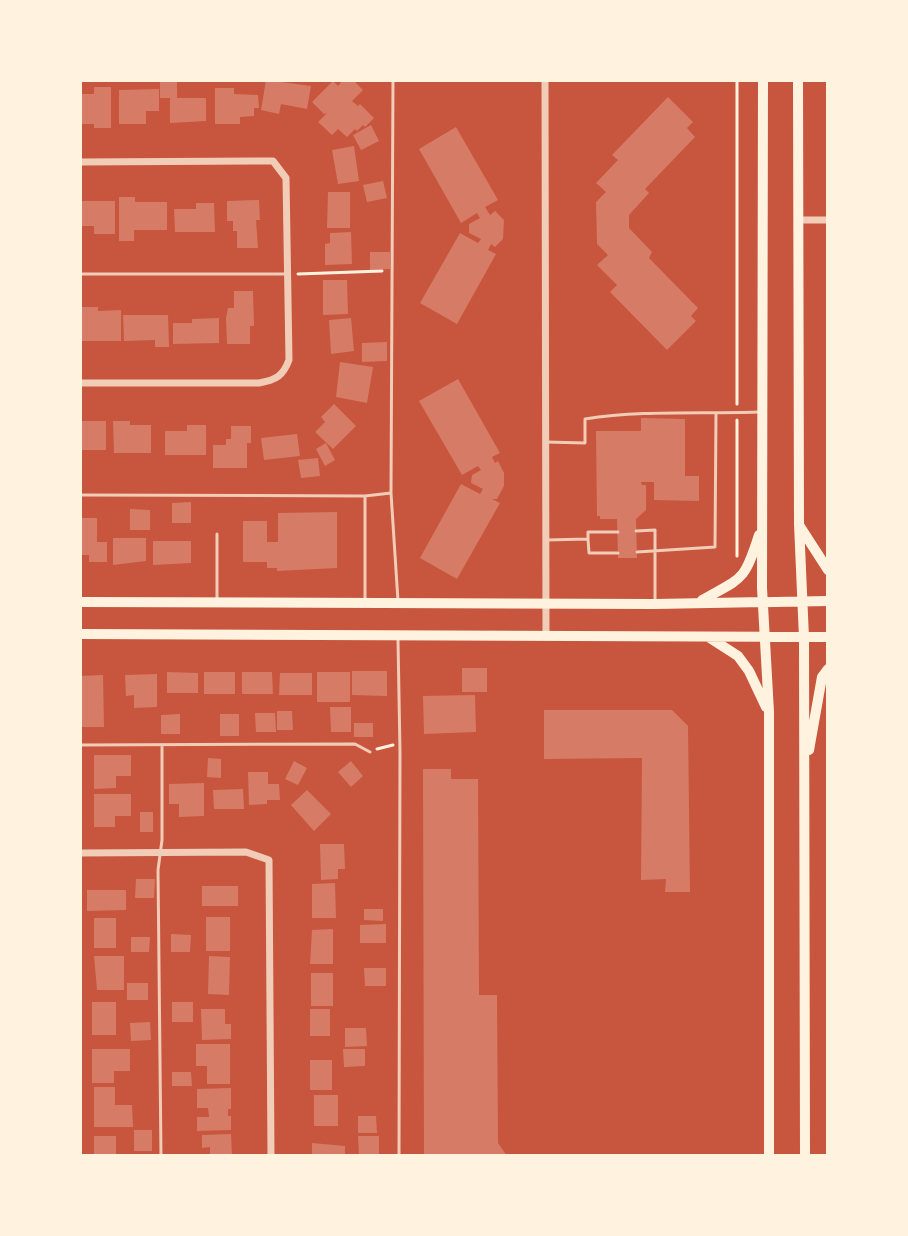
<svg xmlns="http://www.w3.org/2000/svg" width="908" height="1236" viewBox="0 0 908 1236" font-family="Literata,serif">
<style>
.building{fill:#d67c66}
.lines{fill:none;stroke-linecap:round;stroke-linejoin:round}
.path{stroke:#fff3e0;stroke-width:3}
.service{stroke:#f1ccb7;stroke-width:3}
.minor{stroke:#f1ccb7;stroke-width:7}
.secondary{stroke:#fff3e0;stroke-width:10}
</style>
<rect width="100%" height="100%" fill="#c8553d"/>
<path class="building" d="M160,80H177V98H206V121L170,123V98H160Z
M266,80L311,86L307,109L281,104L279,114L261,110Z
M343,80H353L363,90L352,101L358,106L360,104L374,118L365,127L363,125L357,131L355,129L347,137L338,129L332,135L318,122L327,113L324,114L312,102L333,81L338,86Z
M94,87H111V128H94V124H80V94H94Z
M215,88H234V94L258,95L259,108H254V116L240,117V124H215Z
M159,89V111H146V124H119V90Z
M668,97L693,122L687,128L695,137L645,189L649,193L629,215V228L652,252L649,258L698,308L691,316L696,321L667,350L610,292L617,285L597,265L608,255L597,244L596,202L606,192L596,183L618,160L612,155Z
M371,125L379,141L361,150L353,135Z
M456,127L498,200L485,207L490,215L495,211L504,220L503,239L495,247L491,244L488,250L496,254L457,324L420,303L460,233L478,243L481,239L469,233V224L480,218L477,213L461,223L419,149Z
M354,146L359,181L338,184L332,150Z
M383,181L387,198L367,202L363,185Z
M328,192H350V228H327Z
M119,197H135V202H167V230H134V241H119Z
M259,200L260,220H256L258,248H237V231H233V221H227V201Z
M80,201H115V234H94V226H80Z
M196,203H214L215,232H175L174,209H196Z
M351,232L352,264L325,265V244L330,243V233Z
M370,252H390V269L370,270Z
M323,280H347L348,314L323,315Z
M234,291H253L254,326H250V344H227L226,318L228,308H234Z
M80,307H98V311L121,310V341H80Z
M123,315H168L169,347H155V340L124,341Z
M219,318V343L173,344V323H192V319Z
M351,318L354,351L331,354L329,320Z
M387,342V361L362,362V343Z
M340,362L373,367L367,403L336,397Z
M458,379L500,453L492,457L495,463L498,461L504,473V486L497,499H492L500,503L457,579L420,558L461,484L480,494L483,489L471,483L472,475L481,470L478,466L462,475L419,401Z
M334,404L356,426L333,449L315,432L325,422L321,417Z
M641,418L685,419V476H699V501L654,500V482H641L642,485H646V510L636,519L637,558H618L617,519H600V516H597L596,431H641Z
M80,421H106V450H80Z
M113,421H130V425H151V453H114Z
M187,425H206V455H165V431H187Z
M231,426H251V443H247V468H213V445H226V439H231Z
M297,434L300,456L264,460L261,438Z
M326,443L335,460L325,466L316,449Z
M318,458L320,476L301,478L298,460Z
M191,502V523H172V503Z
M130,509L150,510V530H130Z
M337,512V568L277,571V568H267V562H243V521H267V542H278V513Z
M80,518H97V542H107V562H89V555H80Z
M113,538H146V561L113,565Z
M153,541H191V563L153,565Z
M462,668H487V692H462Z
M352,671H387V696L352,695Z
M167,672L198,673V693H167Z
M204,672H235V694H204Z
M242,672H272L273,694H242Z
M317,672H350V702H317Z
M280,673H312V695H279Z
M157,674V707L134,708V695L126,696L125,675Z
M103,675L104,727H80V676Z
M475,695L476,732L424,734L423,696Z
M330,707H351V732H331Z
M544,710H672L688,726L690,892H665L666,879L641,880L642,758L544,759Z
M277,711H292L293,730H277Z
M255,713H275L276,732H256Z
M180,714V734H161V715Z
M220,714H239V736H220Z
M354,723H373V737H354Z
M94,755H131V776H116V788L94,789Z
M208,758L221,759V778L207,777Z
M294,761L307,768L298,785L285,779Z
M351,761L363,776L351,787L338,772Z
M423,769H451V779H478L479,995H497L498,1143L507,1156H424Z
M248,772H268V784H279L280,800H267V804L249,805Z
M204,783V816L179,817V804H169V784Z
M243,789L244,809H214L213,790Z
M307,790L331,814L314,831L291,805Z
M94,794H131V816H115V827H94Z
M140,812H153V832H140Z
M320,844H344L345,869H338V879L321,880Z
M136,879H155L154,898H135Z
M335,883L336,918H312V884Z
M202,886H238V906H202Z
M87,890H126V910L87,911Z
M364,909H383V921L364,920Z
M206,917H230V951H206Z
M94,918H116V948H94Z
M386,924V943H360V925Z
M333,929V964H310L312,930Z
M171,934L191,935L190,952H171Z
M131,937H150L149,952H131Z
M94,956H124V990H97Z
M209,956L230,957L229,995L208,994Z
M364,968H386V986H365Z
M311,973H333V1006H311Z
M127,983H148V1000H127Z
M92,1002H116V1035H92Z
M172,1002H193V1022H172Z
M201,1009H225V1024H231V1039L202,1040Z
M310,1009H330V1036H310Z
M150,1022L151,1040L131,1041L130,1023Z
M345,1028H366L367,1046L345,1047Z
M196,1044H230V1084H207V1066H196Z
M92,1049H130V1071H114V1083H92Z
M343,1049H365V1066L344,1067Z
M310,1060H332V1090H310Z
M172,1072H191L192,1086H172Z
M94,1087H115V1105H132L133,1127H94Z
M231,1088V1109H228V1116H231V1130L197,1131V1117H209L208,1108H197V1089Z
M314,1095H338V1126H314Z
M358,1116H376L377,1133H358Z
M134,1130H152V1151H134Z
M231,1134L232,1156H210V1147L202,1148V1135Z
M94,1136H116V1156H94Z
M358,1136H379V1156H359Z
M312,1143L345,1146V1156H312Z"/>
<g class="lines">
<path class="path" d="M298,274L382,271
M737,404V80
M737,420V556
M377,749L393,745"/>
<path class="service" d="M393,80L391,493L398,601
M80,274H286
M546,442L585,443V419C642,410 700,414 758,412
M80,495L365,496L391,493
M365,497V602
M636,531L655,530V600
M217,534V598
M588,539V532H618
M546,540L588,539L589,553H618
M637,552L715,547L716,413
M398,640L400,752L399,1156
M80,745L355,744L370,752
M161,1156L158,870L162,840V745"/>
<path class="minor" d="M545,80L546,634
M80,162L273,161L286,178L289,360C283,376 276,380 259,383H80
M798,220H828
M80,853L246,852L269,860L271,1156"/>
<path class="secondary" d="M763,80L762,588L769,712V1156
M798,80L799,524L804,638L805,1156
M799,525L828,570
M702,600C743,577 744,582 759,535
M80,602L655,604L828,601
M80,634L828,637
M710,638L738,656L749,671L766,707
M809,750L822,677L828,669"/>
</g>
<rect width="908" height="1236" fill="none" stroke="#fff3e0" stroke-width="164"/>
</svg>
